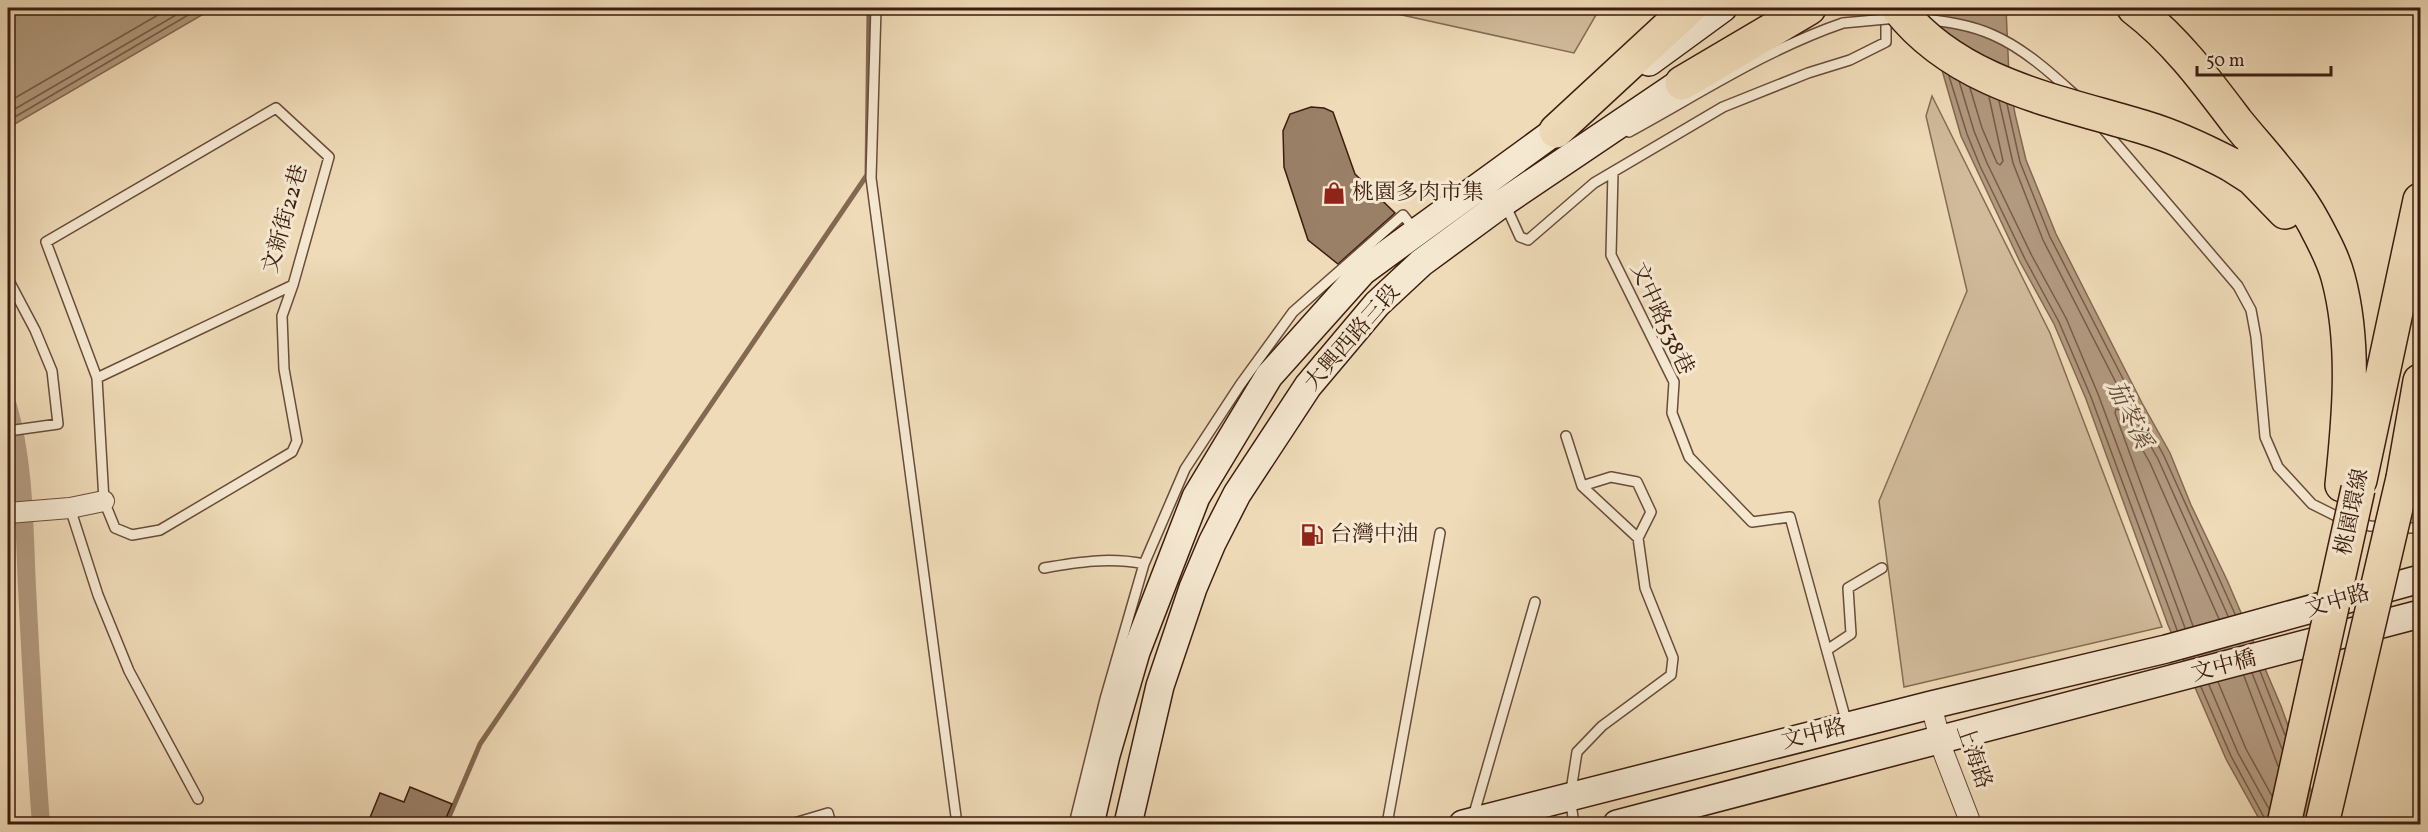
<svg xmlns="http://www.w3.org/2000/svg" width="2428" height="832" viewBox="0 0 2428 832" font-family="Vollkorn,'Noto Serif TC',serif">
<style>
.green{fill:#d1bb9b;stroke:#866c55;stroke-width:1.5}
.water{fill:#b29a7f;stroke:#836852;stroke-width:1.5}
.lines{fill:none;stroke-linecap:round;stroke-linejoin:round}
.shore{stroke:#775c47;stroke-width:1.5}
.stream{stroke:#836852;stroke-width:5}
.canal{stroke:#b29a7f;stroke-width:18}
.building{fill:#998067;stroke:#3c1d0f;stroke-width:1.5}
.lane-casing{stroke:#694c39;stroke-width:12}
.street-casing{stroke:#694c39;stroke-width:22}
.secondary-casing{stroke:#3c1d0f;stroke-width:30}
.highway-casing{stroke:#3c1d0f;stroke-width:36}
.lane{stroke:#f5e8d1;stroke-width:9}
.street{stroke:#f5e8d1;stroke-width:20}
.secondary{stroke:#f5e8d1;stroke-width:27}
.highway{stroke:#efdbb8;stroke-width:33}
.lane-bridge-casing{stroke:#694c39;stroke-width:12;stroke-linecap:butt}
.highway-bridge-casing{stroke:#3c1d0f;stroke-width:36;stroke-linecap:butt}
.lane-bridge{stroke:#f5e8d1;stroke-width:9}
.highway-bridge{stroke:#efdbb8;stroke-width:33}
.labels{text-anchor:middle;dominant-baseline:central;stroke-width:6;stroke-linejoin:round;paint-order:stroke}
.poi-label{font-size:22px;fill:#3c1d0f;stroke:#f5e8d1;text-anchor:start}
.street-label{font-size:22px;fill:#3c1d0f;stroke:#f5e8d1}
.water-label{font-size:24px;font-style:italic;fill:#654936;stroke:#f5e8d1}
</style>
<rect width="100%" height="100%" fill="#efdbb8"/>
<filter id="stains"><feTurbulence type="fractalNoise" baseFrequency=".00333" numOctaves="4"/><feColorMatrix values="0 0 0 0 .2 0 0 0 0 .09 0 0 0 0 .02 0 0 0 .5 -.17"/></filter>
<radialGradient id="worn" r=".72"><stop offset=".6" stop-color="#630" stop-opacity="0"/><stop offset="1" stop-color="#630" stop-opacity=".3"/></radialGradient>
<path class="green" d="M1389,8H1600L1574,53L1393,13Z
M1932,96L2050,333L2162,627L1904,687L1879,501L1967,291L1926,116Z"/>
<path class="water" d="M8,8H205L207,12L8,128Z
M1926,8H2006L2009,76L2015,114L2026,160L2056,234L2142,403L2170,453L2191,505L2227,580L2281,706L2323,824H2262L2226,759L2168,625L2086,399L2054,324L2020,262L1961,136L1929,25Z"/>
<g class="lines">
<path class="shore" d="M1949,76L1967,134L1980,166L2025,259L2059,322L2091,397L2177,630
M1959,81L1974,131L1987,163L2032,256L2066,318L2098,394L2185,628
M1970,88L1982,128L1997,163L2000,165L2003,161L1989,97
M1999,101L2013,163L2043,240L2130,410L2158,459L2228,616
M8,102L170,8
M2007,104L2020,162L2050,237L2137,406L2164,456L2235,614
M8,113L188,8
M8,121L200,8
M2193,626L2115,413L2116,409L2120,410L2150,463L2219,619
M2260,671L2285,735
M2252,673L2282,749
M2244,676L2278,766
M2218,682L2246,749L2272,796
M2209,685L2238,753L2269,809
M2201,687L2231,756L2266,821"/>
<path class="stream" d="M446,824L480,744L867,175L869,8"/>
<path class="canal" d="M8,406C25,465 24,526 27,587C31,667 35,746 41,824"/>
</g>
<path class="building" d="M1311,107L1324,108L1333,112L1355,174L1395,213L1338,264L1308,240L1284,167L1283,131L1290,114Z
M410,787L452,804L443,825H367L380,793L404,802Z"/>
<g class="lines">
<g class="lane-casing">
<path id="lane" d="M876,8L871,178L957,824
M1925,19C1948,22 1971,25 1993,35C2023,48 2051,73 2075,95
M276,108L329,157L293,285L282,316L284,369L297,441L292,452L160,530L132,535L115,528L104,501L97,378L46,242Z
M2101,126L2238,286L2251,310L2256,337L2265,437L2278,467L2312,504L2334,515L2370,526L2412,528L2420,526
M1629,132C1699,94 1767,49 1843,23
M1613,172L1611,255L1674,382L1672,413L1689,457L1752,522L1790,517L1847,724
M1505,204L1520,237L1528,240L1594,183L1723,107L1808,73L1850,60L1886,42V12
M8,279L35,330L52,371L58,424L8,431
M97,378L293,285
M1566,436L1582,486L1638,538L1645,588L1673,658L1671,675L1602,726L1577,752L1570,797L1574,824
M1582,486L1611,477L1637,482L1651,512L1638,538
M70,508L98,595L129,671L198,799
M1044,568C1078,562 1110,557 1144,564
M1827,650L1851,634L1848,588L1882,568
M1473,817L1535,602
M791,824L828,813L831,824
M1074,824L1105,699L1144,564L1185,469L1240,385L1293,312L1403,215L1414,229
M1387,824L1440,533"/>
</g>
<g class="street-casing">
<path id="street" d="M8,513L70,508L104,501
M1931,705L1944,754L1971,824"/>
</g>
<g class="secondary-casing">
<path id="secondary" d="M1649,62L1723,8
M1090,824L1106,755L1136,652L1196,497L1269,376L1363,271L1572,119
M1128,824L1160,686L1193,588L1212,543L1237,494L1308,386L1377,304L1421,263L1504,202L1698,71
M1463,824L1931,705L2166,649L2420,579
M1617,824L2420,614"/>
</g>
<g class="highway-casing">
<path id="highway" d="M2134,8C2175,39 2206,81 2237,122C2263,154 2294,186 2314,223C2323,240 2333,258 2338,277C2356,343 2349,418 2342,485
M1682,83L1809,8
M1556,131L1689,8
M2230,164L2252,178L2285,212
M2403,478L2420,381
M2360,480L2420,200"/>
</g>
<use href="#lane" class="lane"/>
<use href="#street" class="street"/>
<use href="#secondary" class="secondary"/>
<use href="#highway" class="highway"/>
<g class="lane-bridge-casing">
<path id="lane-bridge" d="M1843,23L1897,18"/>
</g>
<g class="highway-bridge-casing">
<path id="highway-bridge" d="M1898,8C1958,85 2058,101 2146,128C2176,137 2203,150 2230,164
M2284,824L2358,489
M2322,824L2403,478"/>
</g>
<use href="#lane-bridge" class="lane-bridge"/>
<use href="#highway-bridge" class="highway-bridge"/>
</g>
<defs>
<g id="shop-bare" transform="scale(1.8)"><path d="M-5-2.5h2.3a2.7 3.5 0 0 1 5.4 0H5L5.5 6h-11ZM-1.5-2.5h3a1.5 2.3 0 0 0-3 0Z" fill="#8f2418" stroke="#f5e8d1" stroke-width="2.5" paint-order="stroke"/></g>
<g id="fuel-bare" transform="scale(1.8)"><path d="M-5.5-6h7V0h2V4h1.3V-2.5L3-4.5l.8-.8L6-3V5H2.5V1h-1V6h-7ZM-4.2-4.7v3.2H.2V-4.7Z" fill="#8f2418" stroke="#f5e8d1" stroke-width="2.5" paint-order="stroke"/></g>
</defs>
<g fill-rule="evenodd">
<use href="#shop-bare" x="1334" y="193"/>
<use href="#fuel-bare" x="1312" y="535"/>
</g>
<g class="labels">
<g class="poi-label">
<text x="1352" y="193">桃園多肉市集</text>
<text x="1330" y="535">台灣中油</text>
</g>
<g class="street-label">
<text transform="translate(286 219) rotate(-74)">文新街22巷</text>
<text transform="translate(1661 319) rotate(65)">文中路538巷</text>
<text transform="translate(1353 338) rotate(-49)">大興西路三段</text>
<text transform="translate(2353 512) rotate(-78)">桃園環線</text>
<text transform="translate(2338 602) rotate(-16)">文中路</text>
<text transform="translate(2224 667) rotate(-15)">文中橋</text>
<text transform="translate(1814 735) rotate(-14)">文中路</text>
<text transform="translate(1973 757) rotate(71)">上海路</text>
</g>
<g class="water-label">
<text transform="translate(2128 415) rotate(64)">茄苳溪</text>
</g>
</g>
<rect width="2428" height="832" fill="none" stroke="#efdbb8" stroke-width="30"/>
<rect x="9" y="9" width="2410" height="814" fill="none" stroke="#3c1d0f" stroke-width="3"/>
<rect x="15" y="15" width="2398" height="802" fill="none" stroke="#3c1d0f" stroke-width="1.5"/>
<path d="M2197 66v9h134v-9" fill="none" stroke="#3c1d0f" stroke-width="3"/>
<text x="2206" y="66" font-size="18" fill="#3c1d0f" stroke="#f5e8d1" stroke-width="4.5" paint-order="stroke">50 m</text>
<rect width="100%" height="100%" filter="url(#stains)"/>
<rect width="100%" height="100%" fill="url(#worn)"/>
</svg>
